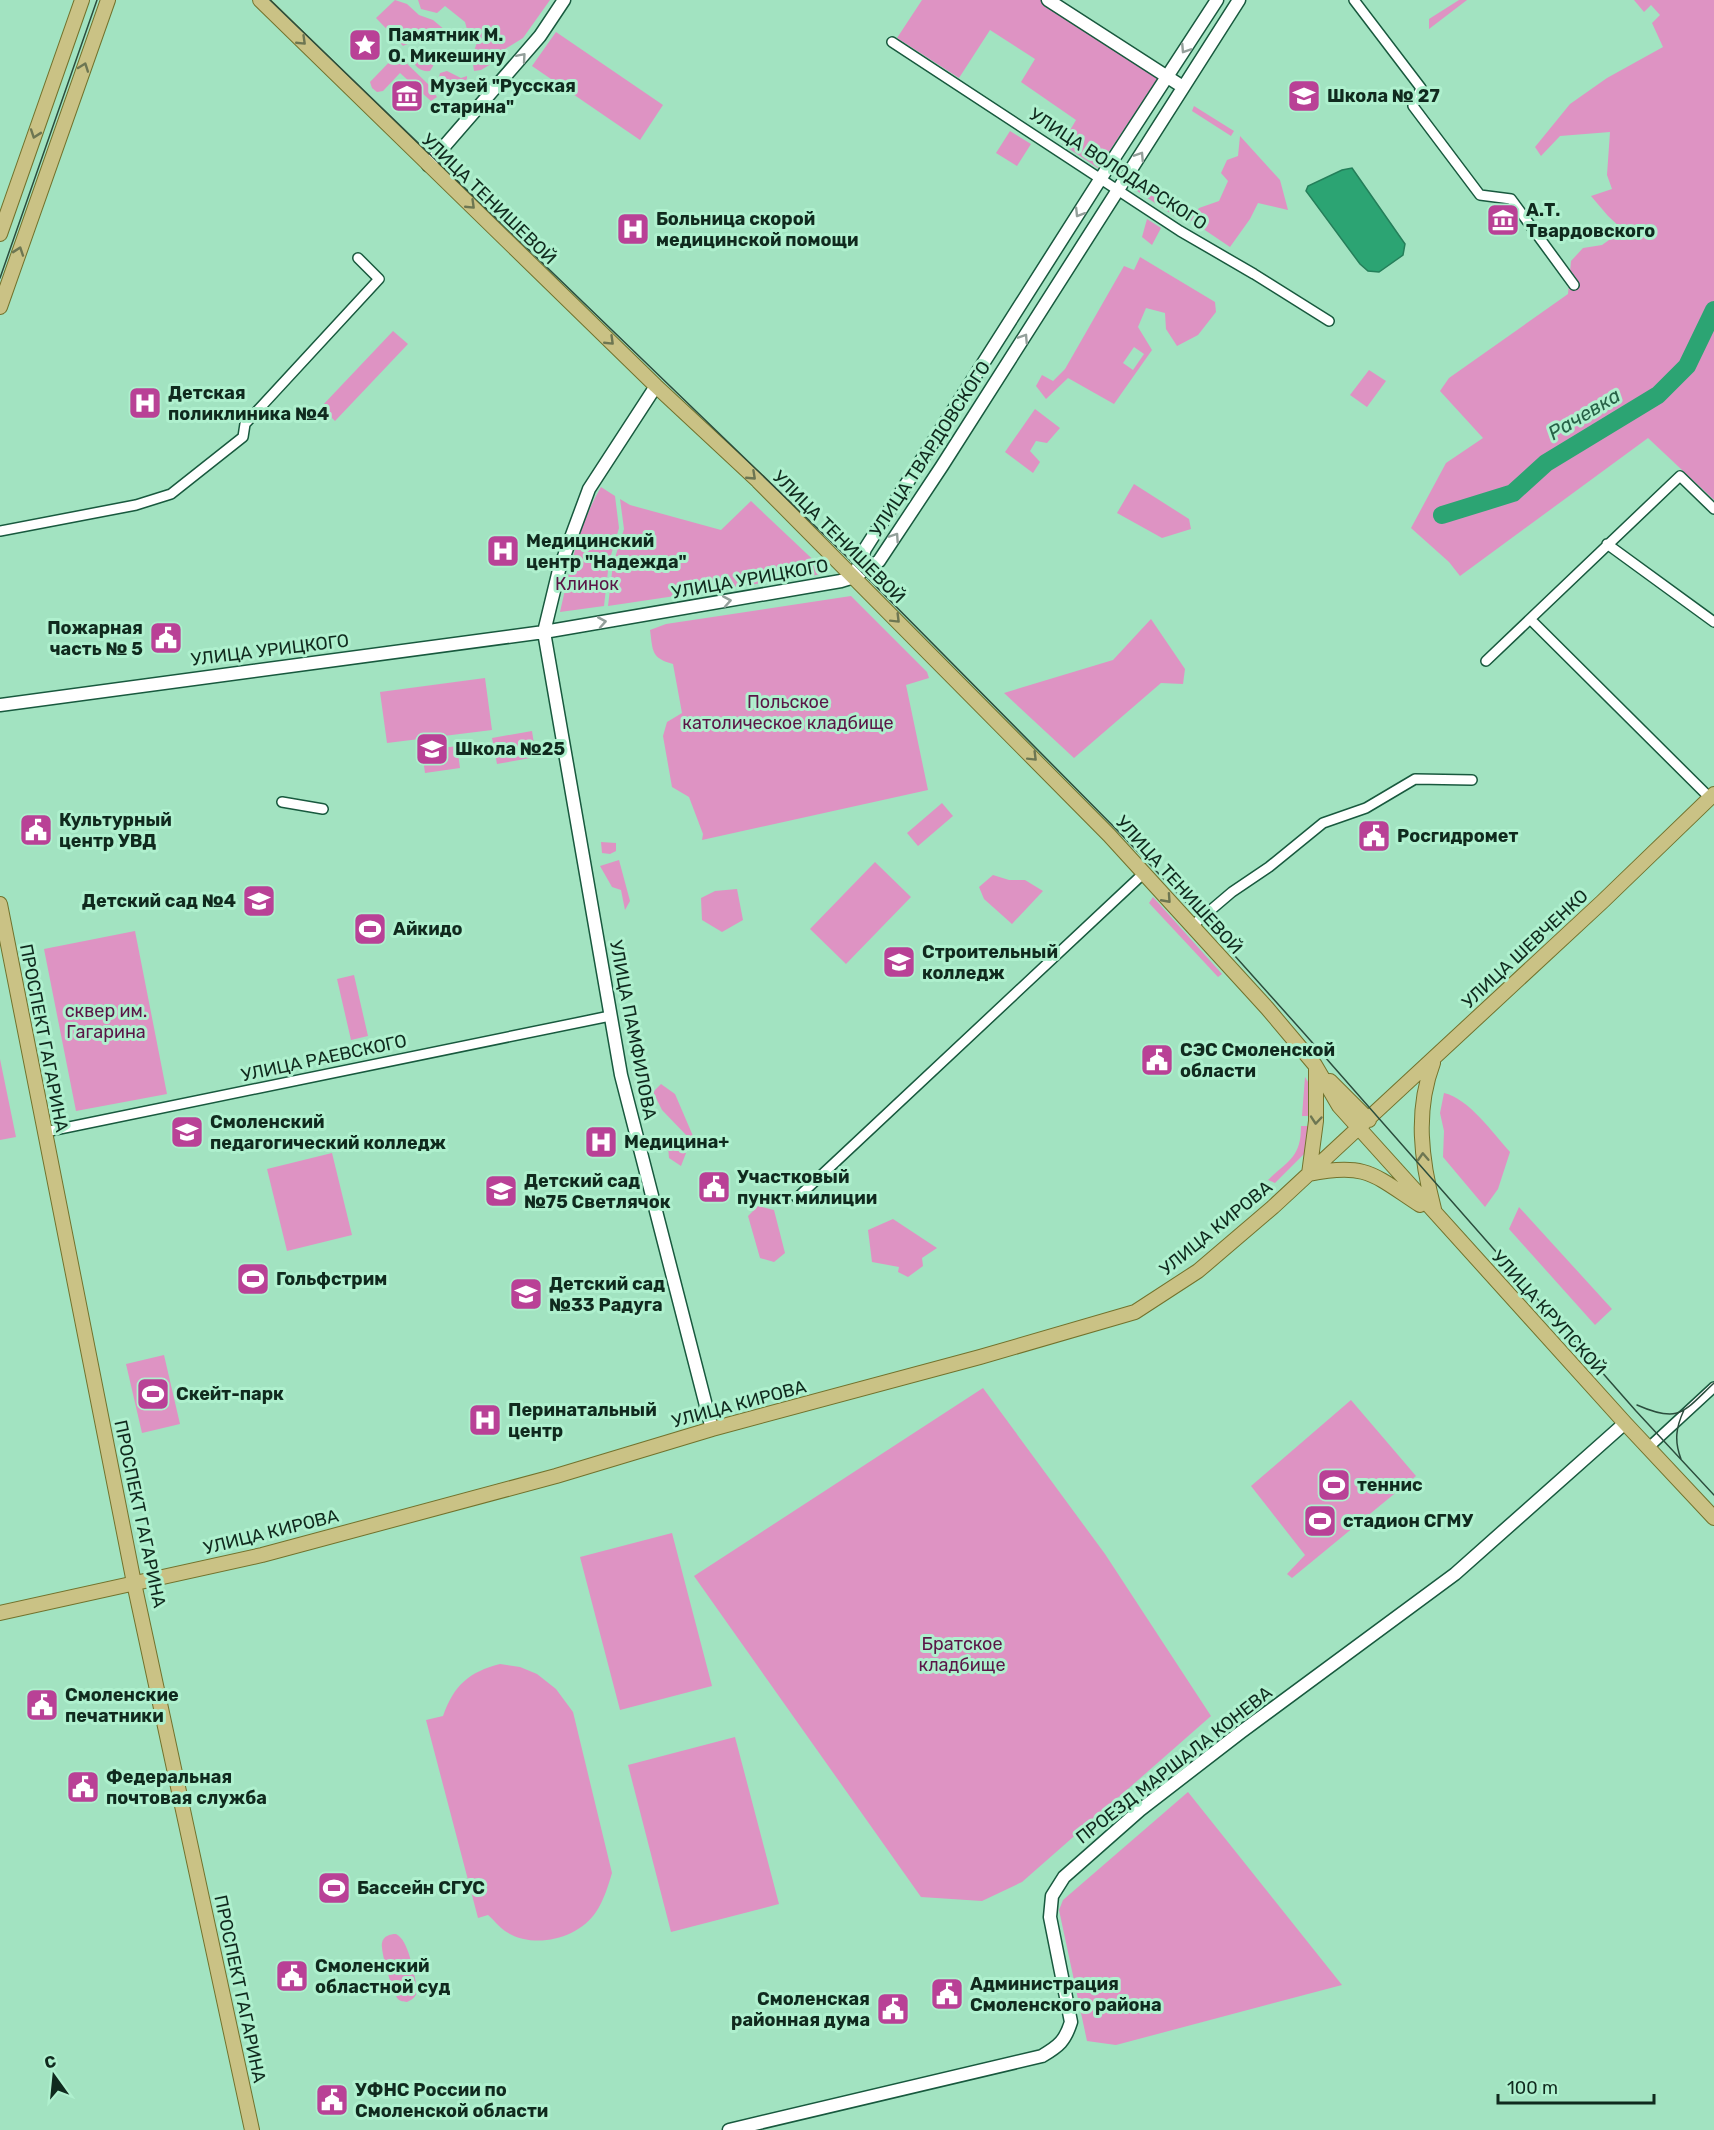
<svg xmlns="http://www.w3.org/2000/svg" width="1714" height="2130" viewBox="0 0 1714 2130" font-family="Rubik,sans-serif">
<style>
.green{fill:#de93c3;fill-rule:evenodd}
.water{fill:#2ca473;stroke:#247f5a;stroke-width:1.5}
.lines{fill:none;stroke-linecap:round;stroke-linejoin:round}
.river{stroke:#2ca473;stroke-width:18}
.street-casing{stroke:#18593e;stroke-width:12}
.secondary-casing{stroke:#18593e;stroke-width:15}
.primary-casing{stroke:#72722c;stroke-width:16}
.street{stroke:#fff;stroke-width:9}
.secondary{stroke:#fff;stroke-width:12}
.primary{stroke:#cac285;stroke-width:14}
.tram{stroke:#2b4d3d;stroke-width:1.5}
.oneway{stroke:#6d7652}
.oneway2{stroke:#939f9a}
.labels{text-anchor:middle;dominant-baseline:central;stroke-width:6;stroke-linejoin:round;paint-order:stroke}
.poi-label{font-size:18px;font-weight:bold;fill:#102a1e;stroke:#aff0ce;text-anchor:start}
.street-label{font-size:18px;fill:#102a1e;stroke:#aff0ce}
.park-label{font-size:18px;fill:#5a1647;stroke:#aff0ce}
.water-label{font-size:20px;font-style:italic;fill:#276247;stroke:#aff0ce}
</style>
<rect width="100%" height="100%" fill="#a2e3c1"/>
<path class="green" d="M395,0L407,4L419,15L433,20L445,30L446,37C435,46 416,39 403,46L376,18Z
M418,0H550L523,38L505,49L500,58L491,64L481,70L474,71L472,58L477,42L468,33L465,22L445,6L437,13L421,9Z
M922,0H1041L1161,74L1098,168L1062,144L1076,120L1021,82L1035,59L990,30L959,78L897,38Z
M1459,0H1467L1429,29V19Z
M1634,0H1714V500L1648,438L1460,576L1449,562L1411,528L1446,463L1483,438L1440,391L1449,378L1568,294L1571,261L1583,248L1602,245L1623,230L1608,216L1591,196L1612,189L1607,175L1610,132L1560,136L1541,156L1535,147L1570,104L1607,78L1663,47L1652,23L1660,15L1651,5L1644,12Z
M556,32L663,105L640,140L532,66Z
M415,51L422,53L434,61L433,66L430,71C421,72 415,67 412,59Z
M397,54L429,85L437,97L431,101L400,73L383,91L377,92L372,88L370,82Z
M447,71L461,78L467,76V79L450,91H446L439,77L440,73Z
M1194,106L1234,131L1231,136L1192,111Z
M1010,131L1031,144L1017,166L996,153Z
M1240,136L1280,180L1288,210L1258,203L1250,219L1230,247L1190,220L1199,208L1219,201L1228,181L1221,173L1227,160L1238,156Z
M1142,184L1144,189L1163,192L1160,203L1164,206H1180L1176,217L1137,191Z
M1147,219L1161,228L1152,245L1142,237Z
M1140,257L1215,302L1216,312L1198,335L1177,346L1166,329L1165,313L1146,308L1138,327L1152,350L1114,404L1068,378L1046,399L1036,386L1042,375L1053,381L1065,369L1124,266L1134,270ZM1134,347L1144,354L1133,370L1123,363Z
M393,331L408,344L335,421L321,407Z
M1369,370L1386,381L1367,407L1350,395Z
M1035,409L1060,428L1047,443L1036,441L1030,451L1040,462L1033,473L1005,452Z
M1134,484L1189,519L1191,529L1162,538L1117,513Z
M601,487L615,496L619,528L609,562L604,606L560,612C570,569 578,526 601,487Z
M620,499L630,505L721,530L751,501L824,570L823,574L608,606L613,564L624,529Z
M851,596L927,672L929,678L906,685L928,790L702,840L703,834L689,797L672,787L663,736L667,722L682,713L673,664C651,658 653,651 650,630L666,624Z
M1151,619L1185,669L1183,684L1161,683L1074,758L1004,693L1113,660Z
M485,678L492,730L387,743L380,692Z
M532,731L536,757L497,764L492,738Z
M457,746L460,768L425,773L422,751Z
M942,803L953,816L918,846L907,833Z
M601,842L616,843V851L610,854L602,853Z
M619,860L630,901L625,910L621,890L612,887L600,866Z
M875,862L911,897L846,964L810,929Z
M993,875L1009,880H1025L1043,891L1012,924L984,899L979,887Z
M737,889L743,920L722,932L702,920L701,898L715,891Z
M1153,897L1222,974L1218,977L1149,903Z
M135,931L167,1094L76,1111L44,949Z
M354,975L368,1036L351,1040L337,979Z
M0,1059L16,1137L0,1140Z
M1305,1077L1310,1085L1311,1116H1302Z
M661,1084L675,1094L693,1136H687L662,1110L653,1092Z
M1444,1093C1468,1098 1493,1133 1510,1152L1498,1189L1485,1207L1443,1157L1444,1131L1440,1113Z
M1301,1126H1310L1307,1151L1275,1183L1268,1180C1289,1160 1301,1157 1301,1126Z
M667,1136L686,1153L681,1166L669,1158Z
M332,1153L352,1235L287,1251L267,1169Z
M758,1206L774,1210L785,1253L774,1262L760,1258L748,1216Z
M1519,1207L1612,1309L1595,1325L1509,1229Z
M893,1219L937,1248L922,1258L923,1266L908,1277L898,1272L899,1267L872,1262L868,1230Z
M164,1355L180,1424L142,1433L126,1364Z
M983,1388L1105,1554L1211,1716L1022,1882L982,1901L921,1897L694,1576Z
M1351,1400L1416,1476L1292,1578L1287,1574L1305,1555L1251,1486Z
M672,1533L712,1686L620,1710L580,1557Z
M500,1664L520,1667L537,1674L556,1689L573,1712L612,1873C608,1886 604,1900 596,1912C578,1939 533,1950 505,1931C499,1927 494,1920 488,1915L478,1918L426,1720L443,1716C454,1685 469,1672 500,1664Z
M735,1737L779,1904L671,1932L628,1765Z
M1188,1792L1342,1985L1116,2045L1087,2041L1059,1910L1063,1900Z
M396,1934C409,1940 413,1972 417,1986C418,1994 415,1999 407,2002C403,2001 401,2002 398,1999C393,1994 380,1950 382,1943C383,1936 390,1934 396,1934Z"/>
<path class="water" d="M1352,168L1405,244L1403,255L1379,272L1368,271L1360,264L1306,191L1308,186L1342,170Z"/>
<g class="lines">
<path class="river" d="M1442,515L1513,493L1546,463L1658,395L1687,366L1714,310"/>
<g class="street-casing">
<path id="street" d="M1354,0L1421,88L1413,106L1480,195L1511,199L1574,285
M892,42L1180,231L1254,274L1329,321
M0,531L136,505L171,494L243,437L245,424L379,279L358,258
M1607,544L1714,622
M1530,619L1710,798
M1486,661L1680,476L1714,509
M282,802L323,809
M1192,926L1232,892L1269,867L1323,823L1366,808L1415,779L1472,780
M45,1132L610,1016
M797,1198L1144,873
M1648,1448L1714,1387"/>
</g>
<g class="secondary-casing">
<path id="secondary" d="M1048,0L1183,87
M428,165L540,36L564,0
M656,386L589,489L559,570L544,632L621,1075L712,1429
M854,577L865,549L1101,178L1217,0
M0,705L544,632L841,581L854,577L879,561L942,466L1239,0
M729,2130L1042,2056C1059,2046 1065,2041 1071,2022L1050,1917L1052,1896L1064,1877L1140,1810L1241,1732L1455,1574L1625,1423"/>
</g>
<g class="primary-casing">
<path id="primary" d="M260,0L656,386L758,481L1109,835L1267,1008L1315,1065L1339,1106L1625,1423L1714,1518
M0,234L82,0
M0,307L108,0
M0,904L134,1583L252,2130
M1433,1063C1415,1111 1421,1160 1434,1209
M1330,1081L1369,1120
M1309,1174C1366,1162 1374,1175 1420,1205
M1309,1174L1316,1121V1069
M0,1613L262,1555L556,1476L712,1429L980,1357L1135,1312L1198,1271L1273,1207L1602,902L1714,794"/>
</g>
<use href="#street" class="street"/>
<use href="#secondary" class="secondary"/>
<use href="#primary" class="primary"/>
<path class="tram" d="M270,0L845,555L1117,830L1201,918L1303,1032L1636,1411L1714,1495
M0,278L97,0
M1637,1405C1680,1424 1683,1412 1714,1383
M1681,1459C1674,1441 1676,1427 1684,1410"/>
</g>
<defs><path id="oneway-chevron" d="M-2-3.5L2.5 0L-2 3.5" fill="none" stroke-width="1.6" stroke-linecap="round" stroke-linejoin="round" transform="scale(1.5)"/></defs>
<g class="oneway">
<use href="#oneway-chevron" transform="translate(302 41) rotate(44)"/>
<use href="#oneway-chevron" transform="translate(84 67) rotate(-70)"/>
<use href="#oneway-chevron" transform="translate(35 134) rotate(109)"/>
<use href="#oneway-chevron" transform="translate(471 205) rotate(44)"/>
<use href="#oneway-chevron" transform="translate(19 251) rotate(-71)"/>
<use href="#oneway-chevron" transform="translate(610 341) rotate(44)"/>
<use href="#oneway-chevron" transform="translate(752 476) rotate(43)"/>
<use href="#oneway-chevron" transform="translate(896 619) rotate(45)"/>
<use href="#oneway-chevron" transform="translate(1033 757) rotate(45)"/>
<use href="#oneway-chevron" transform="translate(1167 899) rotate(48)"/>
<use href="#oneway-chevron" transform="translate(1316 1120) rotate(95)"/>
<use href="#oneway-chevron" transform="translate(1423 1157) rotate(-93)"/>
</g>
<g class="oneway2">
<use href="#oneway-chevron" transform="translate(1185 49) rotate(123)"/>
<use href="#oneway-chevron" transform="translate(522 57) rotate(-49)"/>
<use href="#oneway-chevron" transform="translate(1140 156) rotate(-57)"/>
<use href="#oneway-chevron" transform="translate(1079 213) rotate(122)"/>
<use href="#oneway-chevron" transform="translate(1024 338) rotate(-57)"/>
<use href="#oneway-chevron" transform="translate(895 537) rotate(-56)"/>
<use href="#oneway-chevron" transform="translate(727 601) rotate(-10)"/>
<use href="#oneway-chevron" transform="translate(602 622) rotate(-10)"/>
</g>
<defs>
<g id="sight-square" transform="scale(1.725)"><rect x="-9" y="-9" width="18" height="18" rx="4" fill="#b94196" stroke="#aff0ce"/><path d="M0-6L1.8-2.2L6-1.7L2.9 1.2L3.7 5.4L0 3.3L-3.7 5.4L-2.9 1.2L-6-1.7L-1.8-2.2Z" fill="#fff"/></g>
<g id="museum-square" transform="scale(1.725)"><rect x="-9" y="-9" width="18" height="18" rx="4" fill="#b94196" stroke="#aff0ce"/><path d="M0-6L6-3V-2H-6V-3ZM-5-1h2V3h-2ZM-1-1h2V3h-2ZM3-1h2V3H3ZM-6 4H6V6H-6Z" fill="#fff"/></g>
<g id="school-square" transform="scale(1.725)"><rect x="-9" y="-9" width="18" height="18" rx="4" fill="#b94196" stroke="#aff0ce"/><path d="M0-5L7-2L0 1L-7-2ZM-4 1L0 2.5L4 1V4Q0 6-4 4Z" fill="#fff"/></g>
<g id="hospital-square" transform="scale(1.725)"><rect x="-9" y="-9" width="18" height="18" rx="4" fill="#b94196" stroke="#aff0ce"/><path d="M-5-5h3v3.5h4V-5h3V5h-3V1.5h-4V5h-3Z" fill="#fff"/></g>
<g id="civic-square" transform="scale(1.725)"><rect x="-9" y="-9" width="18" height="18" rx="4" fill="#b94196" stroke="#aff0ce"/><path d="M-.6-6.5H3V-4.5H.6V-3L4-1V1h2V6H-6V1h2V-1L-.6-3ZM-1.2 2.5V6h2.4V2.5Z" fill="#fff"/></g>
<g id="stadium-square" transform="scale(1.725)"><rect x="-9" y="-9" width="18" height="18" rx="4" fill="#b94196" stroke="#aff0ce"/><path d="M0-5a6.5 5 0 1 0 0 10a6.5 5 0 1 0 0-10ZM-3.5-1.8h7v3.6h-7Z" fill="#fff"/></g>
<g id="university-square" transform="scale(1.725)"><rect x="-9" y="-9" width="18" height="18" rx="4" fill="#b94196" stroke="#aff0ce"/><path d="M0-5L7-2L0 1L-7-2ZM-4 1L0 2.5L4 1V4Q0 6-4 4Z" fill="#fff"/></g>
</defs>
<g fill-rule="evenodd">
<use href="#sight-square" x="365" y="45"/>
<use href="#museum-square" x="407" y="96"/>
<use href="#school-square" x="1304" y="96"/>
<use href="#museum-square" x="1503" y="220"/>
<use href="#hospital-square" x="633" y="229"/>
<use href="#hospital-square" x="145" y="403"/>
<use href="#hospital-square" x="503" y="551"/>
<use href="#civic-square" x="166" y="638"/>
<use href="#school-square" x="432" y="749"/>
<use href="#civic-square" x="36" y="830"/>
<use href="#civic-square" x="1374" y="836"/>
<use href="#school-square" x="259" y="901"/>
<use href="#stadium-square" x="370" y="929"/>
<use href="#university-square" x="899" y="962"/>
<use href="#civic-square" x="1157" y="1060"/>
<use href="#university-square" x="187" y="1132"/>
<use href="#hospital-square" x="601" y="1142"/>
<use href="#civic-square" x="714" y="1187"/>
<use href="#school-square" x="501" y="1191"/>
<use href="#stadium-square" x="253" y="1279"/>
<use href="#school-square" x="526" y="1294"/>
<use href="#stadium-square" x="153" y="1394"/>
<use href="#hospital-square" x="485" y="1420"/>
<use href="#stadium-square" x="1334" y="1485"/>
<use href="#stadium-square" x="1320" y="1521"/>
<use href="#civic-square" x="42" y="1705"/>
<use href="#civic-square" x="83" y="1787"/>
<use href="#stadium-square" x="334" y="1888"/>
<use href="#civic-square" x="292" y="1976"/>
<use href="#civic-square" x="947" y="1994"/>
<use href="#civic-square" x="893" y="2009"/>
<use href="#civic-square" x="332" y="2100"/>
</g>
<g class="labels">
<g class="poi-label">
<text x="388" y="35">Памятник М.<tspan x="388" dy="21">О. Микешину</tspan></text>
<text x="430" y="86">Музей "Русская<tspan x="430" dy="21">старина"</tspan></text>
<text x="1327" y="96">Школа № 27</text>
<text x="1526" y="210">А.Т.<tspan x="1526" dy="21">Твардовского</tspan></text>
<text x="656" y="219">Больница скорой<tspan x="656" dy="21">медицинской помощи</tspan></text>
<text x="168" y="393">Детская<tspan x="168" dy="21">поликлиника №4</tspan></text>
<text x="526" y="541">Медицинский<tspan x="526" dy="21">центр "Надежда"</tspan></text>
<text x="143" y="628" text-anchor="end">Пожарная<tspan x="143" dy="21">часть № 5</tspan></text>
<text x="455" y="749">Школа №25</text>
<text x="59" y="820">Культурный<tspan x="59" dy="21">центр УВД</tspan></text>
<text x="1397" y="836">Росгидромет</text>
<text x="236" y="901" text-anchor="end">Детский сад №4</text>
<text x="393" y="929">Айкидо</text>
<text x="922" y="952">Строительный<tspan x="922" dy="21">колледж</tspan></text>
<text x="1180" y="1050">СЭС Смоленской<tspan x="1180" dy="21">области</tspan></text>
<text x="210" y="1122">Смоленский<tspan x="210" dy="21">педагогический колледж</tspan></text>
<text x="624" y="1142">Медицина+</text>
<text x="737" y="1177">Участковый<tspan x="737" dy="21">пункт милиции</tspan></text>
<text x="524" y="1181">Детский сад<tspan x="524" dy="21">№75 Светлячок</tspan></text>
<text x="276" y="1279">Гольфстрим</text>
<text x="549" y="1284">Детский сад<tspan x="549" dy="21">№33 Радуга</tspan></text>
<text x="176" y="1394">Скейт-парк</text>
<text x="508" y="1410">Перинатальный<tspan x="508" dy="21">центр</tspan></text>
<text x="1357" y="1485">теннис</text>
<text x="1343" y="1521">стадион СГМУ</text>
<text x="65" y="1695">Смоленские<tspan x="65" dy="21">печатники</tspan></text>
<text x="106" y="1777">Федеральная<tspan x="106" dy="21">почтовая служба</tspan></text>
<text x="357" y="1888">Бассейн СГУС</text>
<text x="315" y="1966">Смоленский<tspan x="315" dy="21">областной суд</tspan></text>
<text x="970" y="1984">Администрация<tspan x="970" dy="21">Смоленского района</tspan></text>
<text x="870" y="1999" text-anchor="end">Смоленская<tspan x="870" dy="21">районная дума</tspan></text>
<text x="355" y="2090">УФНС России по<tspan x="355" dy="21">Смоленской области</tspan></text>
</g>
<g class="street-label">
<text transform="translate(1118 169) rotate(33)">УЛИЦА ВОЛОДАРСКОГО</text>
<text transform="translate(489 199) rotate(44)">УЛИЦА ТЕНИШЕВОЙ</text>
<text transform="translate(930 449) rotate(-57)">УЛИЦА ТВАРДОВСКОГО</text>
<text transform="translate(839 537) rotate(45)">УЛИЦА ТЕНИШЕВОЙ</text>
<text transform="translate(750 579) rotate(-10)">УЛИЦА УРИЦКОГО</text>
<text transform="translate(270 650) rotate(-7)">УЛИЦА УРИЦКОГО</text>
<text transform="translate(1179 885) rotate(48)">УЛИЦА ТЕНИШЕВОЙ</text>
<text transform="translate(1525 949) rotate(-43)">УЛИЦА ШЕВЧЕНКО</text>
<text transform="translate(633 1030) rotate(79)">УЛИЦА ПАМФИЛОВА</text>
<text transform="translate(44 1038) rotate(79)">ПРОСПЕКТ ГАГАРИНА</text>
<text transform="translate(324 1058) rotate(-12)">УЛИЦА РАЕВСКОГО</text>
<text transform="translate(1216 1228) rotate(-39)">УЛИЦА КИРОВА</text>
<text transform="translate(1549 1313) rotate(48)">УЛИЦА КРУПСКОЙ</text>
<text transform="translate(739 1404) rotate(-15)">УЛИЦА КИРОВА</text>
<text transform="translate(140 1514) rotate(78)">ПРОСПЕКТ ГАГАРИНА</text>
<text transform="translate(271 1532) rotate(-14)">УЛИЦА КИРОВА</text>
<text transform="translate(1174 1765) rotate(-38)">ПРОЕЗД МАРШАЛА КОНЕВА</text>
<text transform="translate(240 1989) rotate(78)">ПРОСПЕКТ ГАГАРИНА</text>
</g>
<g class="park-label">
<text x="587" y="584">Клинок</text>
<text x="788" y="702">Польское<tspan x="788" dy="21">католическое кладбище</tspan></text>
<text x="106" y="1011">сквер им.<tspan x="106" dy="21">Гагарина</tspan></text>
<text x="962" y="1644">Братское<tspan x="962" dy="21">кладбище</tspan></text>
</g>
<g class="water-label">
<text transform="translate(1584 414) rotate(-31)">Рачевка</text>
</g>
</g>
<g transform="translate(54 2076) rotate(345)" stroke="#aff0ce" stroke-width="4.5" paint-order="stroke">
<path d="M0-4.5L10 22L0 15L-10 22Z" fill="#102a1e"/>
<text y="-9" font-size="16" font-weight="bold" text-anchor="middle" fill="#102a1e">С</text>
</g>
<path d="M1498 2094v9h156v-9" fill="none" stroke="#102a1e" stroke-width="3"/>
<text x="1507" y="2094" font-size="18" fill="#102a1e" stroke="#aff0ce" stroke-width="4.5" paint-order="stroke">100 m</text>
</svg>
